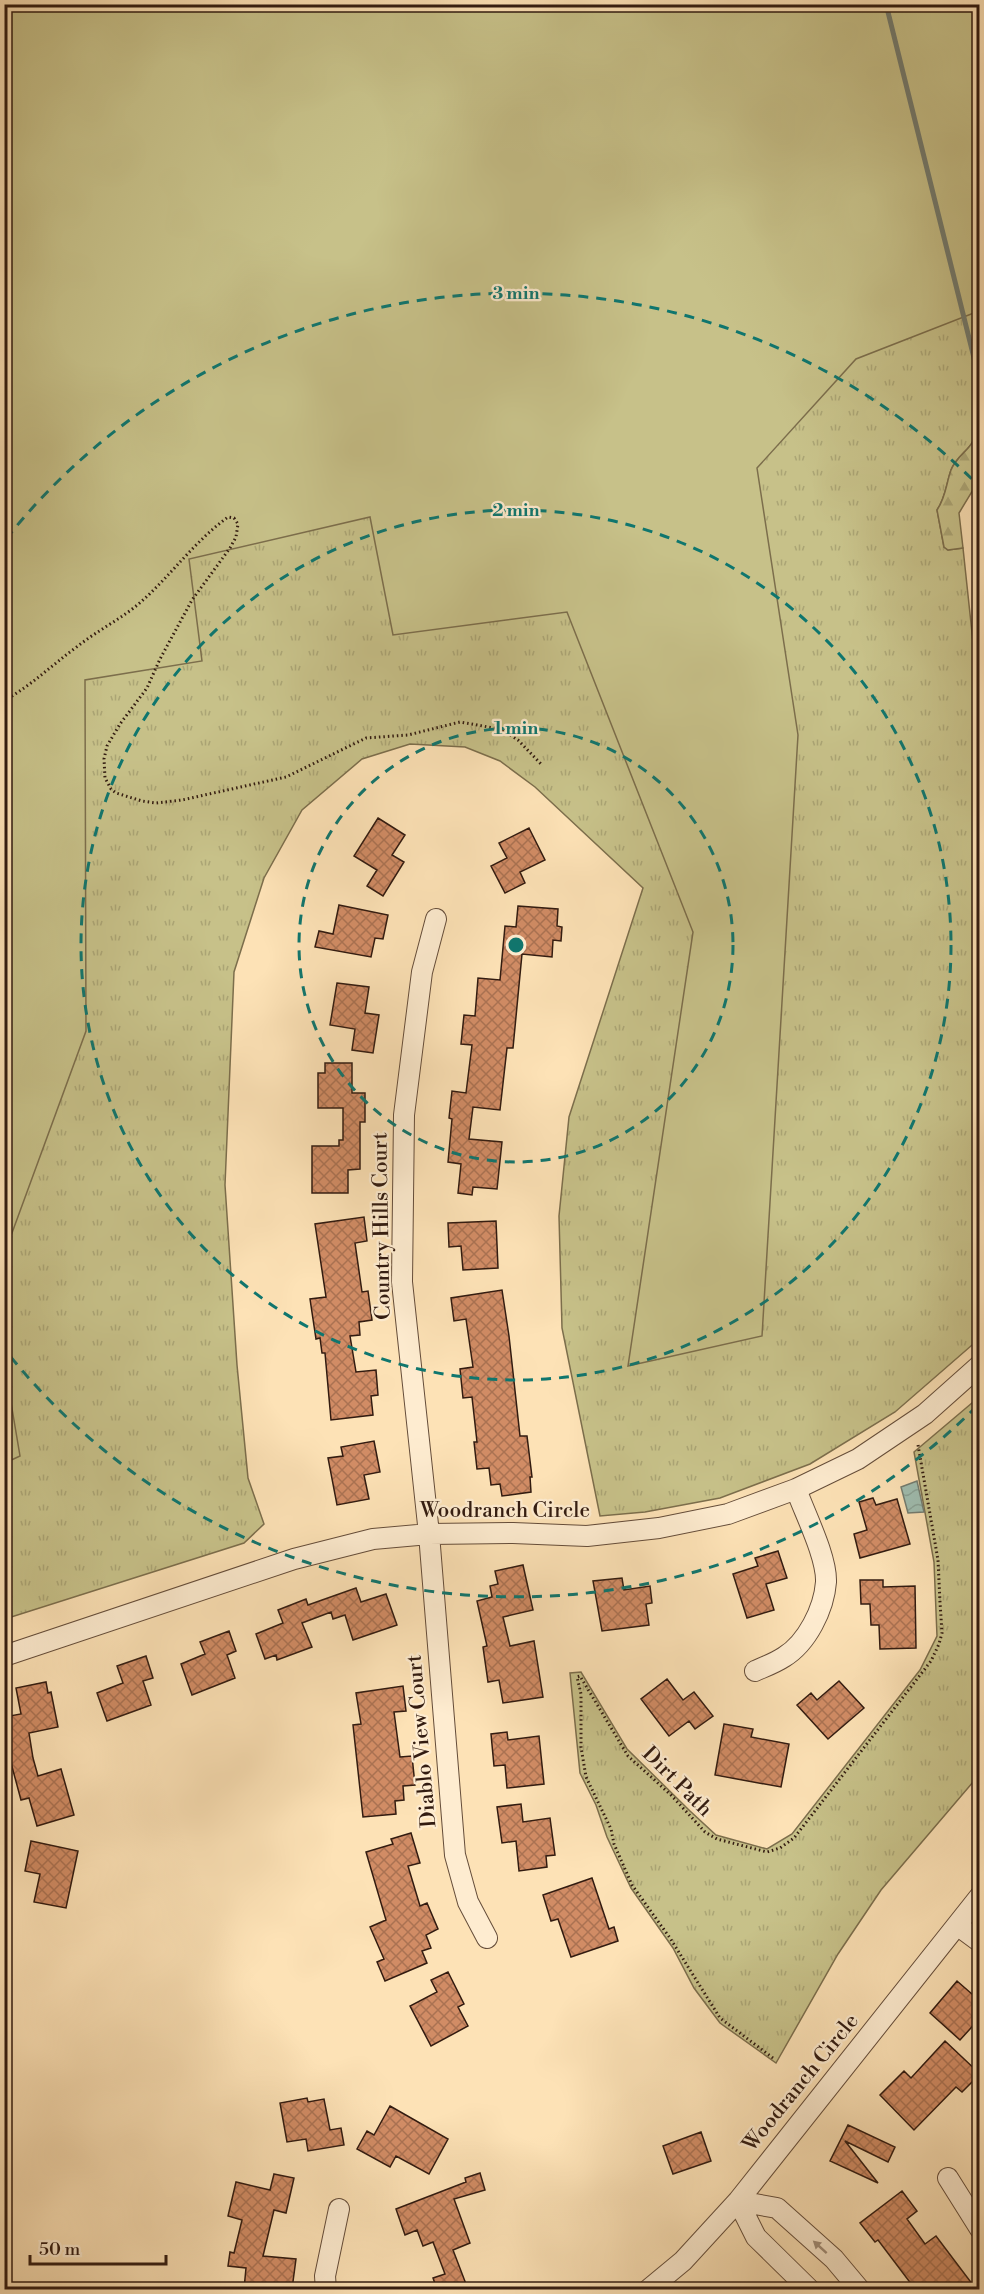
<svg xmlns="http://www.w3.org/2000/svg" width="984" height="2294" viewBox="0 0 984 2294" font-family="'Libre Bodoni',serif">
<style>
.grass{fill:url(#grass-tufts);stroke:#7c6e4c;stroke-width:1.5}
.forest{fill:url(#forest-firs);stroke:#7c6e4c;stroke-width:1.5}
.park{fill:#c7c189;stroke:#7c6e4c;stroke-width:1.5}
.water{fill:url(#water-waves);stroke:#737c70;stroke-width:1.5}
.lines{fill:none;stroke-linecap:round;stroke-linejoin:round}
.stream{stroke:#737c70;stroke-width:5}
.building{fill:url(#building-cross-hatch);stroke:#321b10;stroke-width:1.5}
.minor-casing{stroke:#654d3a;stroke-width:22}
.path{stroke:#321b10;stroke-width:3;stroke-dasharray:1.5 3;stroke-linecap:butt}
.minor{stroke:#feecd0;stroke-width:20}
.oneway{fill:#a28e7a}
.ring{fill:none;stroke:#0f766e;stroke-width:3;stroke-dasharray:10 8}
.labels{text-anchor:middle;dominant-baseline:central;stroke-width:4.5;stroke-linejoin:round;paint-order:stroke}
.street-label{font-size:21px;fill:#321b10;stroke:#feecd0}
.centre{fill:#0f766e;stroke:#feecd0;stroke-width:3}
.ring-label{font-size:18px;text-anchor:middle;font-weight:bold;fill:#0f766e;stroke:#feecd0;stroke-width:4.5;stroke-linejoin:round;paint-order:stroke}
</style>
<defs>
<pattern id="grass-tufts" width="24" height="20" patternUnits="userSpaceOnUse" patternTransform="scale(1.5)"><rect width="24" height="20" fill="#c7c189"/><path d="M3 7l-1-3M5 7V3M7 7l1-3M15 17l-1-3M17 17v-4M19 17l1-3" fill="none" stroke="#aba575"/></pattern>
<pattern id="forest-firs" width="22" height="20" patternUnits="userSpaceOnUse" patternTransform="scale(1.5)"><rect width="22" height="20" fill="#c7c189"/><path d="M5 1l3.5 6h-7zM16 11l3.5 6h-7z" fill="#aba575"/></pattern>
<pattern id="water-waves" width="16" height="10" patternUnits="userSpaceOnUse" patternTransform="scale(1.5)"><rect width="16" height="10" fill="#9fbdb0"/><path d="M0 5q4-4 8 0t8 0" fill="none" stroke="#89a296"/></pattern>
<pattern id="building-cross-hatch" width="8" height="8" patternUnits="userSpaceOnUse" patternTransform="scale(1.5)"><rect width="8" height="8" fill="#d18c65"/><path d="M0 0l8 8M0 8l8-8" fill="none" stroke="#aa7252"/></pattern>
</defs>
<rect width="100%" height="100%" fill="#fde2b6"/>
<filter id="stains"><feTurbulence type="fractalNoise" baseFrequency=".00333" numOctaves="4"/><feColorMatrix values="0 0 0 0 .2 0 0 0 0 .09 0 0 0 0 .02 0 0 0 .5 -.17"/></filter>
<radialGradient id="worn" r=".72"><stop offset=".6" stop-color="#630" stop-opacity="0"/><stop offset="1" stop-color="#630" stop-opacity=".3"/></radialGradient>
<path class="grass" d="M5,5H979V431C974,436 974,442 969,447C963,454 955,460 951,470C946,484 946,497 937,510L944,547L948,550L963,548L980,708L979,1339L895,1412L810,1464L720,1498L645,1512L600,1516L562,1328L559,1216L569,1117L643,888L535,787L500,761L465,747L410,744L362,759L302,810L264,878L234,972L225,1185L237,1365L248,1478L264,1524L244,1543L5,1619Z
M979,1397V1775L881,1890L838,1954L776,2063L720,2023L694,1988L673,1948L631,1888L607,1837L596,1805L580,1773L570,1673L581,1672L627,1749L690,1811L716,1835L767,1849L792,1834L920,1670L937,1636L934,1562L914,1452Z"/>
<path class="forest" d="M979,431V480L959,513L963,548L948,550L944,547L937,510C946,497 946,484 951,470C955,460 963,454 969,447C974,442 974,436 979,431Z"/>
<path class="park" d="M5,4L979,5V311L856,359L757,468L798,735L762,1336L628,1366L693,932L567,612L393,635L370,517L189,559L202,661L85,680L86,1031L5,1252Z
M4,1361L20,1456L5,1463H4Z"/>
<path class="water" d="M917,1481L924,1512L908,1513L901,1487Z"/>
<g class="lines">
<path class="stream" d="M886,4L977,370"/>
</g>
<path class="building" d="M378,818L405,835L392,855L404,862L383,896L367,886L377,870L354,856Z
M529,828L545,860L520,872L525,883L505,893L491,866L507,858L499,843Z
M339,905L388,915L383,939L375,938L371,957L315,947L319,931L333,934Z
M518,906L558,909L557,926L562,927L561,941L553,940L552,957L522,954L513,1048H507L500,1110L473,1107L469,1139L502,1142L497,1189L473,1187L472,1195L458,1193L461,1164L448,1162L452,1119L449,1118L452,1091L466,1093L472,1045L461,1044L464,1015L475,1016L478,978L500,980L505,926L516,927Z
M337,983L369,987L365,1013L379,1015L373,1053L352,1050L355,1029L330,1025Z
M325,1063H352V1093H365V1122H360V1169L348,1170V1193H312V1146H339V1140H343V1108H318V1073H325Z
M364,1217L367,1241L355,1243L362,1292L368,1291L372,1320L359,1322L360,1335L350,1336L356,1372L376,1370L378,1395L371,1396L373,1415L331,1420L325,1353H322L320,1338L316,1339L310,1299L326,1297L315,1224Z
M496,1221L498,1268L463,1270L461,1246L449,1247L448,1223Z
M502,1290L509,1336L520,1436H527L532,1477H530L531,1492L502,1496L500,1484L491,1485L489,1468L477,1469L474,1442H477L472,1397L463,1398L460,1369L473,1367L466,1319L454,1321L451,1298Z
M374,1441L380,1472L364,1475L369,1499L337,1505L328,1458L343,1456L341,1447Z
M873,1498L876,1505L897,1499L910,1544L860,1558L854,1534L867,1530L859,1502Z
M778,1551L787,1578L766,1584L774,1610L747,1618L733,1574L758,1566L755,1558Z
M523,1565L533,1610L503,1617L510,1646L534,1641L543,1697L503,1703L499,1680L488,1682L483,1647L487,1646L477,1601L492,1597L490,1586L498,1584L495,1571Z
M622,1578L624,1590L650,1586L652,1603L646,1604L649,1625L602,1631L593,1581Z
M860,1580H883V1587L915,1586L916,1648L880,1649L879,1625H871L870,1604H861Z
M356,1588L361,1602L386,1594L397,1625L353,1640L345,1615L333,1619L331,1612L302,1623L312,1647L277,1660L276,1655L265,1659L256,1634L283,1623L278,1610L306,1599L308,1605Z
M229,1631L236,1651L227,1655L235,1678L192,1695L181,1664L205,1654L200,1642Z
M146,1656L153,1678L143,1681L151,1705L107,1721L97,1693L123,1683L117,1666Z
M667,1679L683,1700L694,1692L713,1716L695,1729L689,1721L669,1736L641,1699Z
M839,1681L864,1708L828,1739L797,1705L811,1693L817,1700Z
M46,1682L48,1693L51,1692L58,1727L29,1733L33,1758L38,1776L61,1769L74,1815L37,1826L29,1798L21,1800L11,1763L4,1717L21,1714L16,1688Z
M403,1686L406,1711L394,1712L400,1757L412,1756L415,1785L403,1786L404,1800L395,1801L396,1814L363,1817L353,1725L361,1724L356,1693Z
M724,1724L753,1729L751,1737L789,1744L781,1787L715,1775Z
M507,1732L508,1740L539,1736L544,1784L507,1788L505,1765L494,1766L491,1734Z
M521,1804L523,1822L550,1818L555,1855L546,1856L547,1867L519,1871L516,1841L502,1843L497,1807Z
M411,1833L420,1863L408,1866L420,1906L427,1903L438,1929L426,1935L431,1948L422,1951L427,1963L385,1981L377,1962L384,1959L370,1927L386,1920L366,1852L393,1844L391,1839Z
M31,1841L78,1851L66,1908L34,1902L40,1874L25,1871Z
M592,1878L609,1929L614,1927L618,1941L571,1957L558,1919L551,1921L543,1895Z
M448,1972L464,2004L458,2007L468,2026L431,2046L410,2006L437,1992L431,1980Z
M957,1981L980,2001V2018L960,2040L930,2013Z
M945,2041L980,2074L962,2092L956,2087L914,2130L880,2095L904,2071L911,2078Z
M307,2098L308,2102L324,2099L330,2130L341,2128L344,2145L308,2151L306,2139L287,2142L280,2103Z
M390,2106L448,2139L429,2174L396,2156L390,2167L357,2149L367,2131L374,2135Z
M848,2125L895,2147L888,2162L845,2141L878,2183L830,2161Z
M701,2132L711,2161L673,2174L663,2146Z
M480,2173L485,2190L454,2199L470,2243L453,2250L466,2284L452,2289H437L433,2278L445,2274L433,2242L423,2246L417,2230L405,2235L396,2209L466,2182L465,2178Z
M274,2174L294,2178L286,2213L274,2210L263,2256L296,2259L292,2289H244L246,2268L228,2266L230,2252L234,2253L242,2220L228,2216L236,2182L270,2190Z
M902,2191L917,2211L907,2219L925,2244L936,2236L976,2289H915L878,2240L875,2242L860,2223Z"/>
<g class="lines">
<g class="minor-casing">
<path id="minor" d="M436,919L422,972L404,1115L402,1282L429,1534L455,1855L468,1902L487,1938
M4,1656L294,1559L373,1539L429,1534L513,1533L587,1536L659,1528L728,1514L796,1489L858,1459L925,1414L980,1365
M755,1671C764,1667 775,1663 784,1657C807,1643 824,1609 826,1582C827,1557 805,1514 796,1489
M957,1925L980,1942
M948,2178L980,2229
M738,2201L777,2208L834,2259L860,2290
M738,2201L756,2237L810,2290
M326,2290L325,2276L339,2209
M648,2290L683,2261L738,2201L980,1896"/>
</g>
<path class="path" d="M4,701C33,684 52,665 78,646C98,630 123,618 142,601C172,574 195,541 228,517L234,518L238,524L236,537L230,548L192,600L160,659L147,688L120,724L107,746L104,759L105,778L111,789L116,793L142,801L156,803L182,800L286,777L366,738L408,735L460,722L494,728L507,733L518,740L542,765
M773,2058L720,2018L670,1938L632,1885L614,1844L611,1829L586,1777L581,1747V1694L577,1677L580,1676L628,1756L671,1795L705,1832L717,1839L767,1852L780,1848L794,1838L931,1661L939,1644L942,1633L940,1602L938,1560L918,1445"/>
<use href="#minor" class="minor"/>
</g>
<defs><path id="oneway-solid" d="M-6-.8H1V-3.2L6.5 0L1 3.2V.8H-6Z" transform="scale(1.5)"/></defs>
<use class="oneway" href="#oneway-solid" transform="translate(820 2247) rotate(-138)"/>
<g class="ring">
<circle cx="516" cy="945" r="217"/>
<circle cx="516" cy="945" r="435"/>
<path d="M977 1406A652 652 0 0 1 6 1351M6 539A652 652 0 0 1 977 484"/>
</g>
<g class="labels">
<g class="street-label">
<text transform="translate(382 1226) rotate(-91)">Country Hills Court</text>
<text x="505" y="1511">Woodranch Circle</text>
<text transform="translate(422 1741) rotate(-95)">Diablo View Court</text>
<text transform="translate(677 1782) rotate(45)">Dirt Path</text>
<text transform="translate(801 2083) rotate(-51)">Woodranch Circle</text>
</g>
</g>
<circle cx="516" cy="945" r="9" class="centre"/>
<g class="ring-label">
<text x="516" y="299">3 min</text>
<text x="516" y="516">2 min</text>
<text x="516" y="734">1 min</text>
</g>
<rect width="984" height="2294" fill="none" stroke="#fde2b6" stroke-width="24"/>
<rect x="6" y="6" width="972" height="2282" fill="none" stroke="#321b10" stroke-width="3"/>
<rect x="12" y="12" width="960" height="2270" fill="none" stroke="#321b10" stroke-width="1.5"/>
<path d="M30 2255v9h136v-9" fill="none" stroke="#321b10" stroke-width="3"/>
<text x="39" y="2255" font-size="18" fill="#321b10" stroke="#feecd0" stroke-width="4.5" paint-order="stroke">50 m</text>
<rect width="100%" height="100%" filter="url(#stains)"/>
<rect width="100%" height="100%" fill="url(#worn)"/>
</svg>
